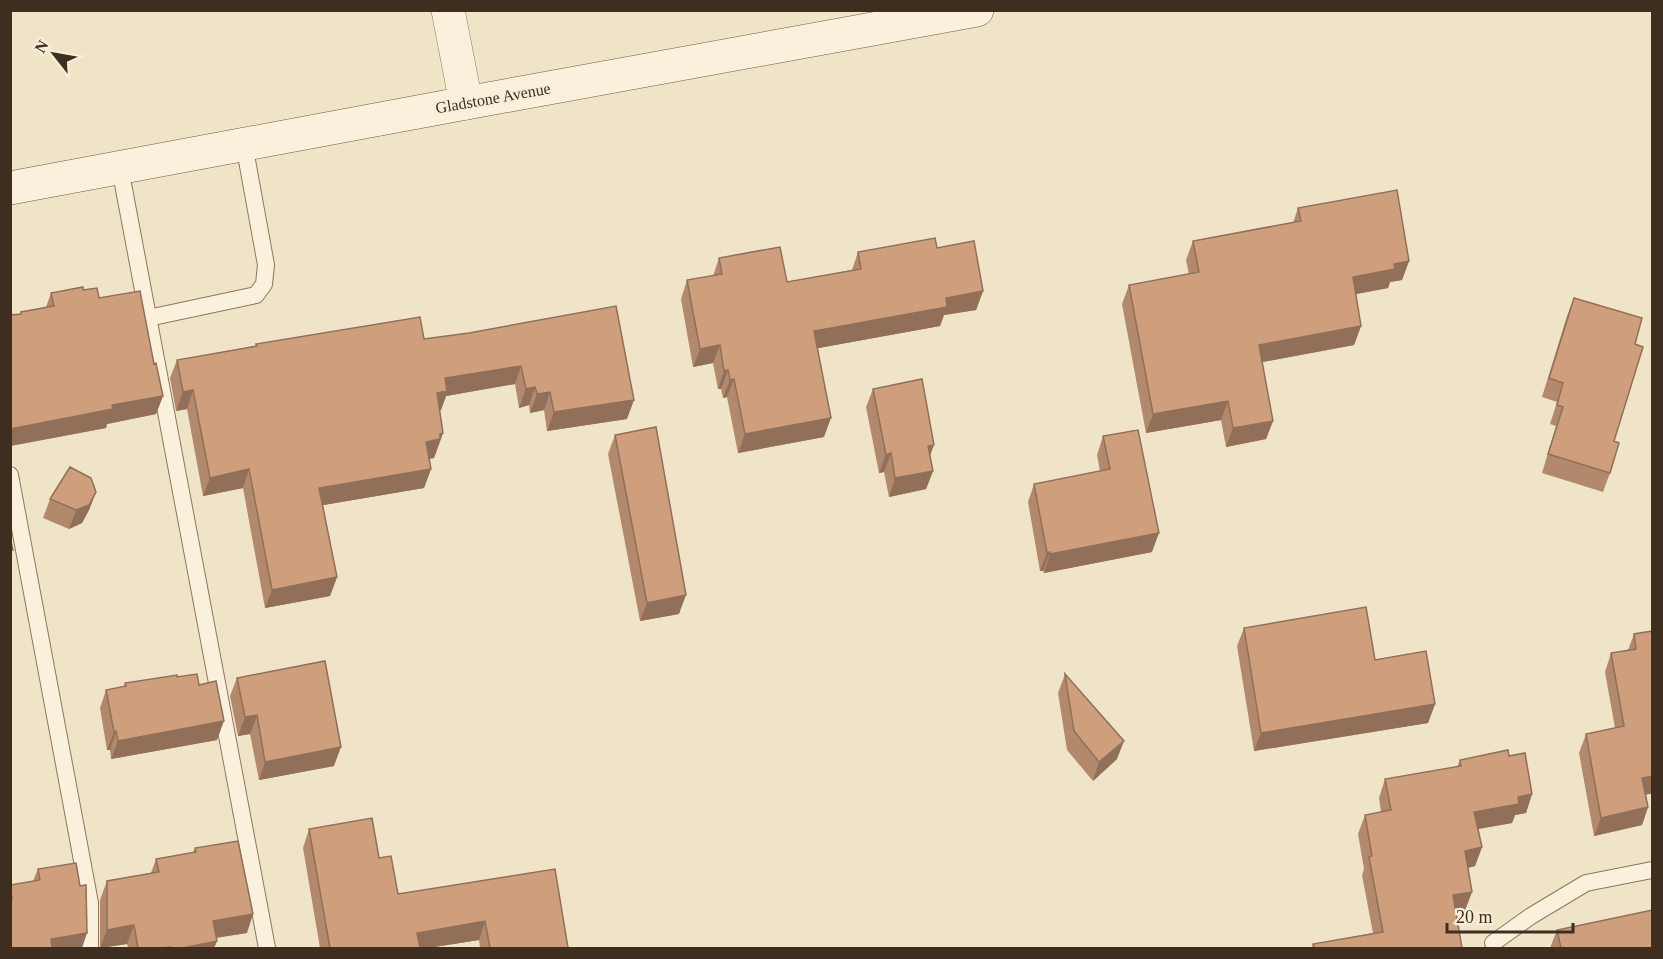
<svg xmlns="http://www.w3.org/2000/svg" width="1663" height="959" viewBox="0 0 1663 959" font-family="'Times New Roman',serif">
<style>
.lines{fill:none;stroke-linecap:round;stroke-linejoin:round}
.lane-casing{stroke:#8d765c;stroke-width:18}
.street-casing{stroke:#8d765c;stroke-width:34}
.secondary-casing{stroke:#6f573f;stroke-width:34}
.lane{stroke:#faf1dc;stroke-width:16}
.street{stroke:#faf1dc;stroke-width:33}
.secondary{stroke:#faf1dc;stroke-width:33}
.wall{fill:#b2896c}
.shaded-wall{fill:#916f58}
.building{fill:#cf9f7d;stroke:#916f58;stroke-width:1.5}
.labels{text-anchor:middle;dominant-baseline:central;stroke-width:5;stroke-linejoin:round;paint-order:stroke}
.street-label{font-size:16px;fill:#3d2e20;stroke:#f7eed8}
</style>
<rect width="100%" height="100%" fill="#f0e4c8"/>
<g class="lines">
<g class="lane-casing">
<path id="lane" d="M120,168L267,948
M148,318L256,295L264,284L266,265L244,144
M10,475L90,903V948
M1493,943L1531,916L1586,883L1652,870"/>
</g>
<g class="street-casing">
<path id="street" d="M448,10L466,103"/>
</g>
<g class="secondary-casing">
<path id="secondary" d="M10,188L466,103L977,10"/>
</g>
<use href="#lane" class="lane"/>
<use href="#street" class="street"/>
<use href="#secondary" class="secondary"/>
</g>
<path class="wall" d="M1298,208L1409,261L1402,280L1390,282L1388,288L1356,294L1361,326L1354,345L1262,362L1273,421L1266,439L1226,447L1221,420L1146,433L1122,304L1129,285L1189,274L1186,260L1193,241L1293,223Z
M937,248L983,291L976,310L944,315L940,326L818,348L824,437L738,453L727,397L723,398L721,389H718L713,363L693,367L681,299L687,280L713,276L719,258L787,282L852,270L858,252Z
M83,290L99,298L154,364L163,396L156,414L107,424L106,428L10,446V315L20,314L21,312L46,307L51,293Z
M1574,298L1635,344L1614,441L1610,473L1603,492L1542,473L1556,426L1550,424L1557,402L1542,397L1567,316Z
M469,333L627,419L547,431L544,410L530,413L529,405L519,408L515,384L446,396L441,410H440L443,433L434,458L429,459L431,469L424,488L323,505L337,577L330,596L265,608L243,488L203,496L187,409L176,411L170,378L177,360L255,346L256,344L424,339Z
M873,389L930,455L933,471L926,489L889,497L884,472L879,473L866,407Z
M615,435L679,614L640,621L608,454Z
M1103,436L1152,552L1044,573L1043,571H1040L1028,502L1034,484L1100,471L1097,455Z
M96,492L89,510L82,523L69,529L43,518L50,499Z
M1244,628L1375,660L1435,704L1428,723L1254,751L1237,646Z
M1653,631V793L1646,795L1648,807L1642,825L1594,836L1579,753L1586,734L1615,728L1605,672L1611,653L1628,650L1634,634Z
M1065,674L1117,759L1093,781L1067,750L1058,693Z
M177,677L199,685L217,740L111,759L110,750H107L100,708L106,690L124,687L125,683Z
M237,678L334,766L259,780L250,734L238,736L230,696Z
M1509,756L1532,794L1526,813L1515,815L1512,823L1477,829L1482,847L1475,866L1468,868L1472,892L1465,910L1456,912L1462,948H1312L1313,944L1373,933L1362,875L1364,869L1358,834L1365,815L1381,812L1379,798L1385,779L1457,767L1460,760Z
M309,829L379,858L398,894L555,869L568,948H480L479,940L428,948H320L303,848Z
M195,848L247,933L216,938L217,941L214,948H128L127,944L100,948V900L107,881L151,873L156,859L193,852Z
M38,869L82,948H10V885L33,881Z
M1557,930L1653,948H1550Z"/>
<path class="shaded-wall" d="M1409,261L1402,280L1390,282L1388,288L1346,296L1353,277L1394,264Z
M983,291L976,310L944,315L940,326L808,350L814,331L946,298Z
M1361,326L1354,345L1252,364L1259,345Z
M720,345L713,363L693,367L700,349Z
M521,366L515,384L446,396L441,410L430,411L437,393L445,378Z
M728,370L721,389H718L724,371Z
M734,379L727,397L723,398L730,380Z
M535,387L529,405L519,408L526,389Z
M193,390L187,409L176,411L183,392Z
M550,392L544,410L530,413L537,394Z
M163,396L156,414L107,424L106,428L10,446V429L112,405Z
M634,400L627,419L547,431L554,412Z
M1228,401L1221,420L1146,433L1153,414Z
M831,418L824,437L738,453L745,434Z
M1273,421L1266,439L1226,447L1233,428Z
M443,433L434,458L419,460L426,442L440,434Z
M934,445L927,464L928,446Z
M891,453L884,472L879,473L886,455Z
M249,469L243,488L203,496L210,478Z
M431,469L424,488L312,507L319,488Z
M933,471L926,489L889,497L895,478Z
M96,492L89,510L82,523L69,529L76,510Z
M1159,533L1152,552L1044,573L1050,554Z
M1050,552L1043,571H1040L1047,553Z
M337,577L330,596L265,608L272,590Z
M686,595L679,614L640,621L647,603Z
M1435,704L1428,723L1254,751L1261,733Z
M257,715L250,734L238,736L245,717Z
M224,721L217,740L111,759L118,741Z
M116,731L110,750H107L114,732Z
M1124,741L1117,759L1093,781L1099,762Z
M341,747L334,766L259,780L265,762Z
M1653,776V793L1635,796L1642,778Z
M1532,794L1526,813L1515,815L1512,823L1467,831L1474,812L1518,797Z
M1648,807L1642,825L1594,836L1601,818Z
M1482,847L1475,866L1458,870L1465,851Z
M1472,892L1465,910L1446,914L1453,895Z
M253,914L247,933L206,939L213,921Z
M485,921L479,940L428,948H412L417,933Z
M134,925L127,944L100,948L107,930Z
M87,933L82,948H47L51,939Z
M217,941L214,948H183Z"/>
<path class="building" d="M1397,190L1409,261L1394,264L1395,269L1353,277L1361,326L1259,345L1273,421L1233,428L1228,401L1153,414L1129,285L1199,272L1193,241L1301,221L1298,208Z
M935,238L937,248L974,241L983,291L946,298L947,307L814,331L831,418L745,434L734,379L730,380L728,370L724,371L720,345L700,349L687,280L722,274L719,258L780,247L787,282L861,269L858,252Z
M83,287V290L97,288L99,298L140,291L154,364L156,363L163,396L112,405L113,409L10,429V315L21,314V312L54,306L51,293Z
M1574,298L1642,318L1635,344L1643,347L1614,441L1619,443L1610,473L1548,454L1563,407L1557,405L1563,383L1549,378Z
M616,306L634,400L554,412L550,392L537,394L535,387L526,389L521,366L445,378L447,391L437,393L443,433L440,434V439L426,442L431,469L319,488L337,577L272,590L249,469L210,478L193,390L183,392L177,360L257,346L256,344L420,317L424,339L469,333Z
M922,379L934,445L928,446L933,471L895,478L891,453L886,455L873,389Z
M656,427L686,595L647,603L615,435Z
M1138,430L1159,533L1050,554V552L1047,553L1034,484L1110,469L1103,436Z
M70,467L91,478L96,492L89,505L76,510L50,499Z
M10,538L13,550H10Z
M1366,607L1375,660L1426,651L1435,704L1261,733L1244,628Z
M1653,631V776L1642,778L1648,807L1601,818L1586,734L1624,726L1611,653L1636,649L1634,634Z
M325,661L341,747L265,762L257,715L245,717L237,678Z
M197,674L199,685L216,681L224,721L118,741L116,731L114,732L106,690L126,686L125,683L177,675V677Z
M1065,674L1124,741L1099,762L1074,731Z
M1508,750L1509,756L1525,753L1532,794L1518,797L1519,804L1474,812L1482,847L1465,851L1472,892L1453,895L1462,948H1314L1313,944L1383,932L1369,857L1372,856L1365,815L1391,810L1385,779L1461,766L1460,760Z
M372,818L379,858L391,856L398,894L555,869L568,948H490L485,921L417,933L420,948H330L309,829Z
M238,841L253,914L213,921L217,941L183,948H171V947L161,948H138L134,925L107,930V881L159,872L156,859L196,852L195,848Z
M76,863L80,886L86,885L87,933L51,939L52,948H10V899H12L10,885L40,880L38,869Z
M1653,910V948H1561L1557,930Z"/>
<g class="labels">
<g class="street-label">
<text transform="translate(493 98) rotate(-10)">Gladstone Avenue</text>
</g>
</g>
<rect width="1663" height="959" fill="none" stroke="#3d2e20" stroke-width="24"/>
<g transform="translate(54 54) rotate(301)" stroke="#f7eed8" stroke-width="4.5" paint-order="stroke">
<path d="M0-4.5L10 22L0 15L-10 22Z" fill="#3d2e20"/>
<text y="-9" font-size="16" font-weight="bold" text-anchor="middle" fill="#3d2e20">N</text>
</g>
<path d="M1447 923v9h126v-9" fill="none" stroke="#3d2e20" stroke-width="3"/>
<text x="1456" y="923" font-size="18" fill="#3d2e20" stroke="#f7eed8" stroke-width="4.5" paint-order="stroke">20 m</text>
</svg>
